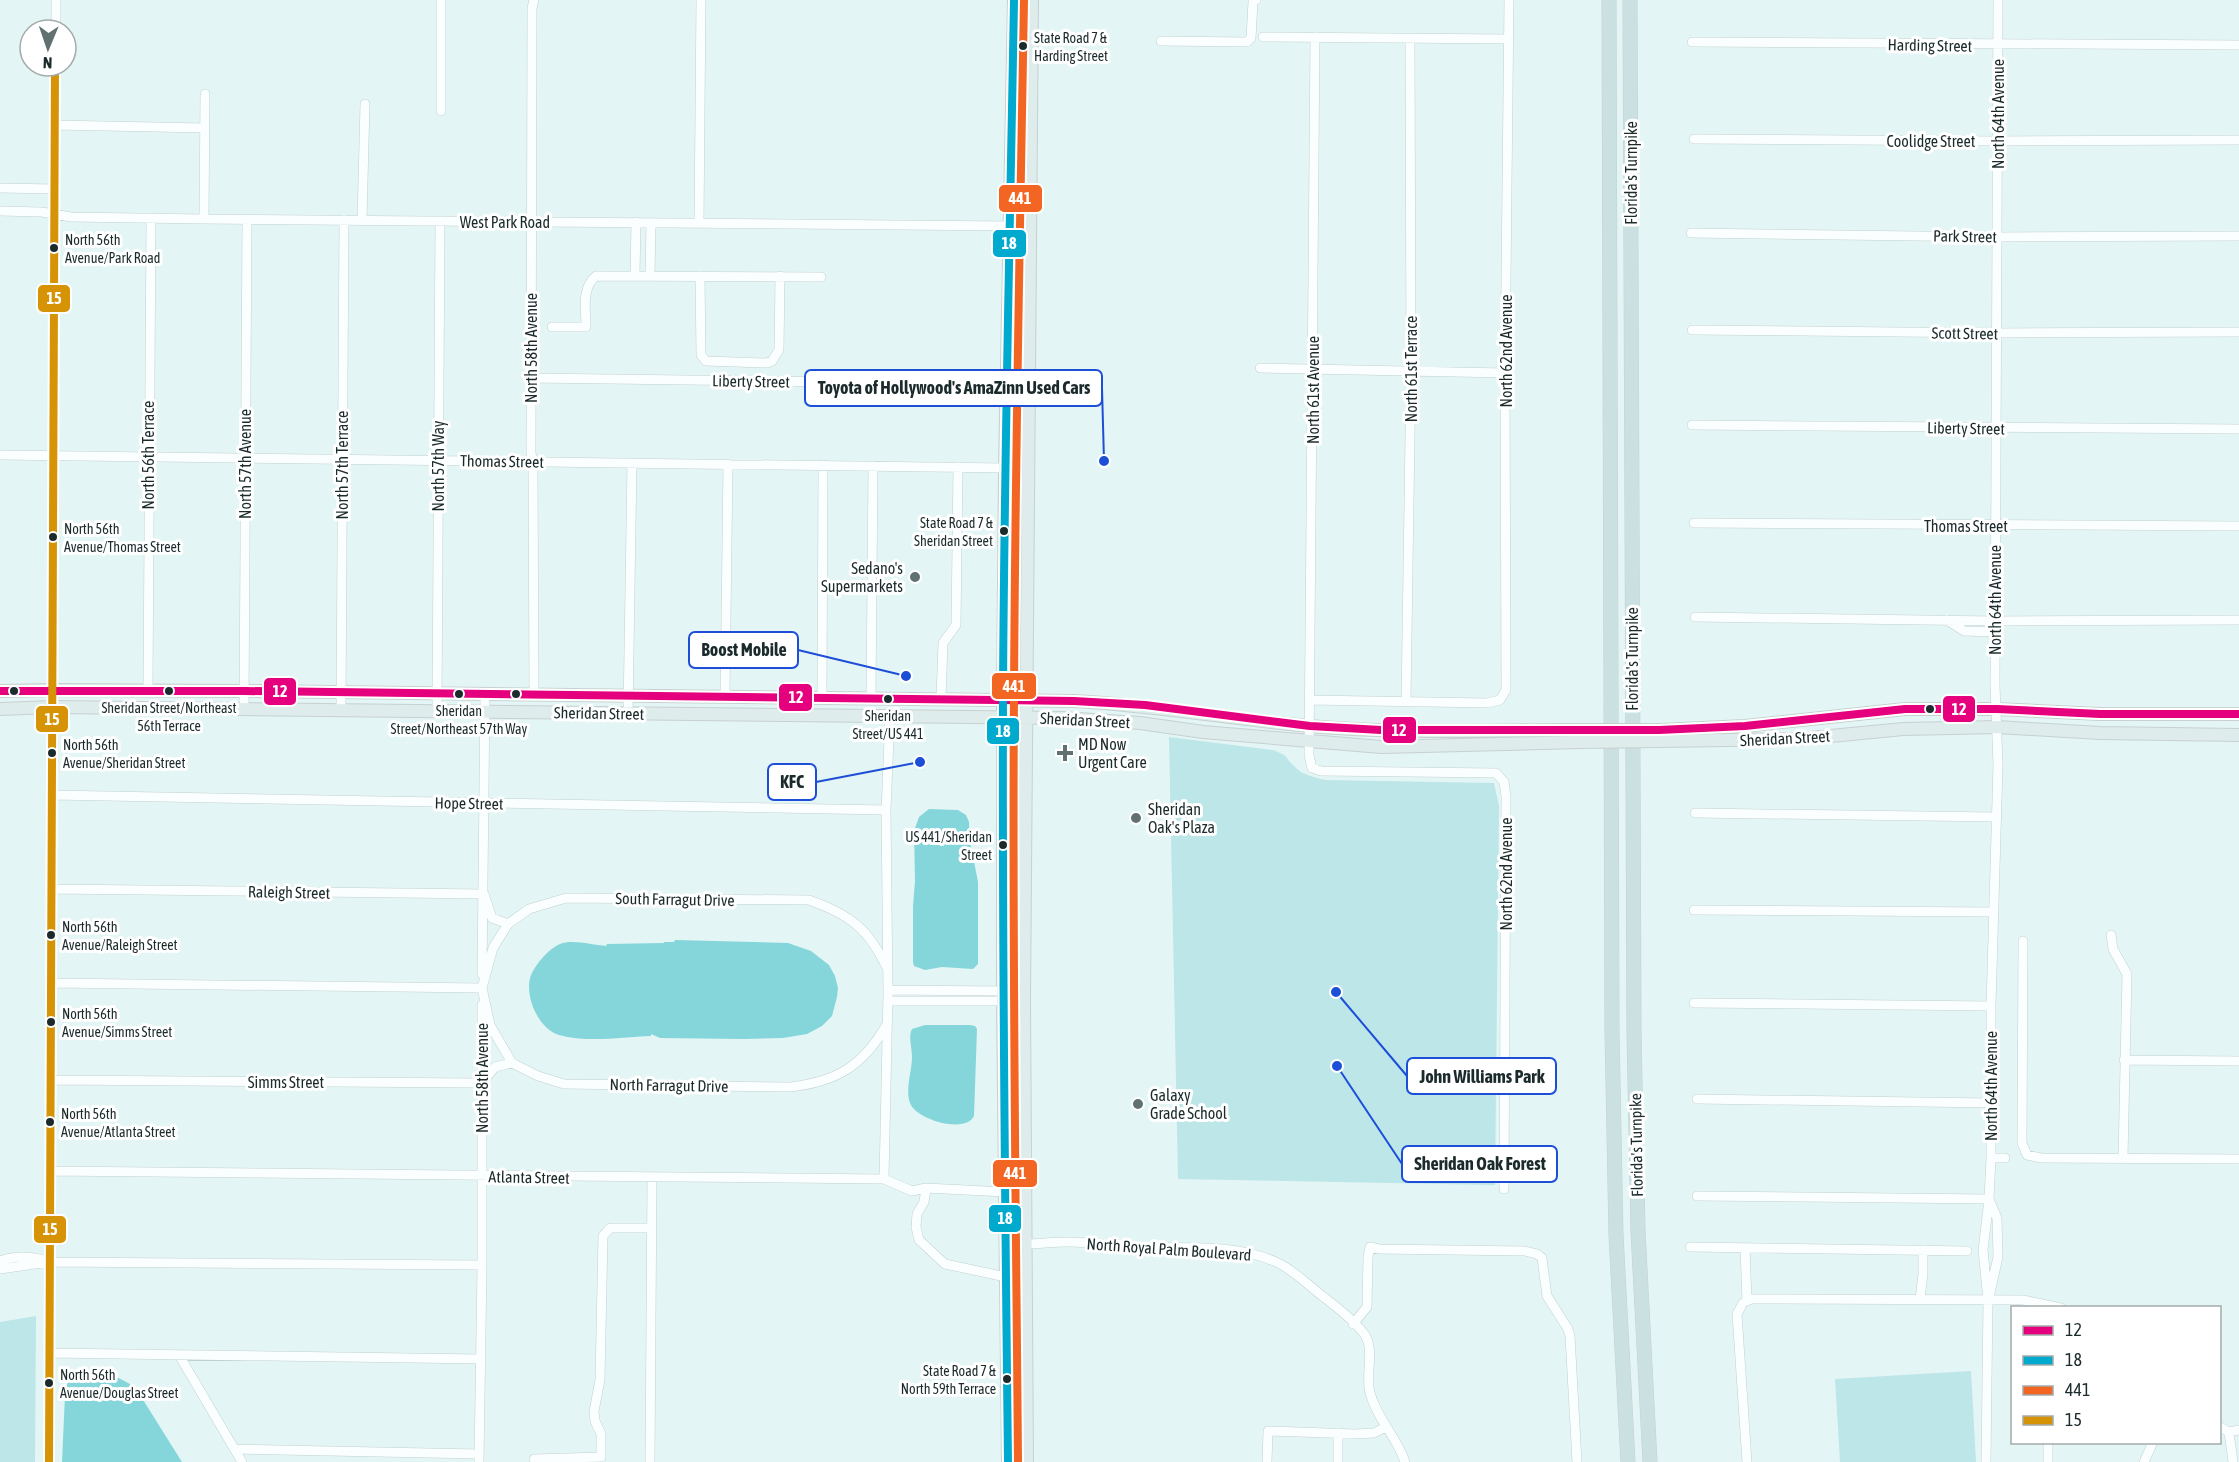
<svg xmlns="http://www.w3.org/2000/svg" width="2239" height="1462" viewBox="0 0 2239 1462" font-family="'Asap Condensed',sans-serif">
<style>
.green{fill:#bde6e8}
.water{fill:#85d6da}
.lines{fill:none;stroke-linecap:round;stroke-linejoin:round}
.minor-casing{stroke:#c1d1d1;stroke-width:10}
.major-casing{stroke:#c8d0d1;stroke-width:14}
.highway-casing{stroke:#c8d0d1;stroke-width:15}
.minor{stroke:#fbfefe;stroke-width:9}
.major{stroke:#deecec;stroke-width:12}
.highway{stroke:#cbe0e1;stroke-width:14}
.major-bridge-casing{stroke:#c8d0d1;stroke-width:14;stroke-linecap:butt}
.major-bridge{stroke:#deecec;stroke-width:12}
.bus-1-casing{stroke:#fff;stroke-width:12}
.bus-2-casing{stroke:#fff;stroke-width:12}
.bus-3-casing{stroke:#fff;stroke-width:12}
.bus-4-casing{stroke:#fff;stroke-width:12}
.bus-1{stroke:#e5007d;stroke-width:8}
.bus-2{stroke:#00a9ce;stroke-width:8}
.bus-3{stroke:#f26522;stroke-width:8}
.bus-4{stroke:#d69306;stroke-width:8}
.bus-dot{fill:#1b2a2b;stroke:#fff;stroke-width:2}
.poi-dot{fill:#617172;stroke:#fff;stroke-width:2}
.labels{text-anchor:middle;dominant-baseline:central;stroke-width:6;stroke-linejoin:round;paint-order:stroke}
.bus-label{font-size:14px;fill:#1b2a2b;stroke:#fff;text-anchor:start}
.street-label{font-size:16px;fill:#1b2a2b;stroke:#fff}
.poi-label{font-size:16px;fill:#1b2a2b;stroke:#fff;text-anchor:start}
.leader{fill:none;stroke:#1d4ed8;stroke-width:2}
.callout-dot{fill:#1d4ed8;stroke:#fff;stroke-width:2}
.callout{fill:#fff;stroke:#1d4ed8;stroke-width:2}
.callout-label{font-size:18px;text-anchor:middle;font-weight:bold;fill:#1b2a2b}
.line-badge{stroke:#fff;stroke-width:2}
.badge-label{font-size:16px;text-anchor:middle;font-weight:bold;fill:#fff}
</style>
<rect width="100%" height="100%" fill="#e4f5f5"/>
<path class="green" d="M1169,737L1273,750C1291,757 1283,756 1295,767C1302,775 1316,778 1326,780L1494,783L1499,806L1495,1185L1178,1179Z
M36,1316L35,1462H0V1322Z
M1971,1371L1976,1462H1840L1835,1379Z"/>
<path class="water" d="M929,809L958,810L966,815L969,822L970,841L978,882V964L973,969L942,967L925,970L914,966L913,962V906L915,881L914,831L919,817Z
M675,940L788,943L811,951L829,965L835,976L838,988L837,997L832,1016L822,1026L807,1034L783,1038L743,1039L660,1038L651,1034V1036C622,1037 588,1043 559,1035C539,1029 525,998 530,978C534,966 548,949 560,944C572,939 593,945 606,946L607,944L664,943V942H674Z
M925,1025H970L975,1026L977,1029L974,1116C966,1134 916,1120 910,1103C905,1089 912,1071 912,1057C912,1047 908,1037 912,1029Z
M94,1372L113,1375L130,1384L140,1395L182,1462H62L65,1395L68,1381L76,1376Z"/>
<g class="lines">
<g class="minor-casing">
<path id="minor" d="M534,0L532,8L531,453L533,462L534,695
M56,30V0
M1263,37L1509,39
M1315,37L1309,755L1312,768L1321,771L1496,773L1504,782L1506,796L1504,1189
M1161,41L1247,42L1251,38L1253,2L1256,0
M1692,42L2239,45
M441,111V0
M55,125L205,128
M1694,139L1997,141L2239,140
M0,188L55,189
M0,211L42,212L71,217L204,219L1010,226
M204,219L205,94
M362,220L365,104
M699,223L701,0
M1691,233L1997,237L2239,236
M635,276L636,222
M650,276L651,223
M700,276L701,355L706,361L767,363L772,361L779,350L780,276
M552,327H586C586,310 581,288 596,276L821,277
M1692,330L1997,333L2239,332
M1260,368L1505,373
M532,378L1006,384
M1692,425L2239,429
M0,455L1005,468
M1694,523L2239,526
M1695,617L1995,621L2239,620
M1947,620L1964,631L1995,632
M148,691L151,218
M725,696L728,464
M822,697L823,465
M871,697L873,466
M941,699L943,643L956,625L958,467
M1310,700L1487,703L1500,700L1506,690L1505,373L1509,0
M1406,701L1411,371L1410,38
M244,709L247,220
M341,710L344,220
M437,711L440,221
M628,713L632,463
M52,795L886,810
M1695,813L1996,817
M52,889L484,894L492,918L508,924
M1694,910L1994,912
M2111,935L2113,949L2127,974L2123,1158
M2023,941L2022,1143L2027,1155L2041,1158L2239,1159
M482,974L485,695
M51,983L482,988
M888,990L1003,991
M888,1001H1003
M1694,1003L1991,1006
M887,1024C864,1065 837,1082 790,1087L564,1084L538,1076L512,1063L490,1025L482,988L493,948L508,924L529,909L566,898L809,900C851,915 869,929 888,970
M2124,1060L2239,1061
M51,1080L482,1083L495,1067L512,1063
M1697,1099L1991,1103
M1991,1158H2005
M50,1171L884,1179L912,1191L926,1188L1005,1192
M884,1179L888,994L886,810L890,716
M926,1188L924,1202L917,1214L916,1227L919,1240L945,1264L1006,1277
M1697,1196L1989,1199
M1989,1199L1997,1218L1998,1257L1990,1293
M1025,1244C1039,1244 1052,1242 1066,1242C1088,1241 1111,1246 1134,1247C1180,1249 1235,1242 1278,1263C1294,1270 1310,1287 1325,1298C1338,1308 1356,1322 1365,1335C1375,1351 1365,1376 1370,1393C1377,1419 1397,1437 1405,1462
M1690,1247L1967,1251
M1745,1248L1747,1301
M0,1261C16,1255 31,1256 47,1261
M0,1269L49,1262L482,1265
M1920,1299L1923,1274V1250
M1353,1324L1367,1307L1368,1257L1370,1247L1379,1249L1525,1251L1537,1254L1542,1258L1547,1296L1568,1329L1570,1336L1577,1462
M49,1353L481,1359
M179,1355L242,1462
M2220,1427L2229,1432L2239,1430
M2229,1432L2233,1462
M235,1449L479,1454
M534,1459L601,1457V1434L595,1421L594,1411L600,1380L603,1236L610,1228H651
M49,1462L55,66
M479,1462L482,1265V1005
M650,1462L652,1178
M1267,1462L1268,1431L1355,1434L1374,1433L1386,1427
M1338,1462V1433
M1747,1462L1737,1314L1743,1303L1751,1299L2023,1300L2061,1308
M1986,1462L1988,1300L1983,1250L1989,1199L1991,1158V1006L1998,765L1995,685L1998,0
M2048,1462V1442
M2144,1462L2153,1442"/>
</g>
<g class="major-casing">
<path id="major" d="M0,691L53,690L245,691L1074,701C1153,705 1230,719 1309,726C1399,734 1491,730 1581,730
M0,709L53,707L1062,718L1140,723L1203,732L1381,747L1581,742
M1659,730L1745,726L1905,709H1997L2100,714H2239
M1659,741L1800,739L1903,729L1952,728L1997,727L2100,733L2239,735
M1003,991L1014,1000L1022,1019
M1008,1462L1003,1001V700L1005,468L1014,0
M1027,1462L1024,1000L1032,0"/>
</g>
<g class="highway-casing">
<path id="highway" d="M1609,0L1612,1032L1616,1235L1628,1462
M1630,0L1634,1032L1638,1231L1650,1462"/>
</g>
<use href="#minor" class="minor"/>
<use href="#major" class="major"/>
<use href="#highway" class="highway"/>
<g class="major-bridge-casing">
<path id="major-bridge" d="M1581,730H1659
M1581,742L1659,741"/>
</g>
<use href="#major-bridge" class="major-bridge"/>
<g class="bus-1-casing">
<path id="bus-1" d="M0,691H245L1074,701L1145,705L1310,726L1381,730H1659L1745,726L1905,709H1997L2100,714H2239"/>
</g>
<g class="bus-2-casing">
<path id="bus-2" d="M1008,1462C1005,1207 1002,953 1003,698C1004,465 1010,233 1014,0"/>
</g>
<g class="bus-3-casing">
<path id="bus-3" d="M1018,1462C1016,1207 1012,953 1014,698C1015,465 1020,233 1024,0"/>
</g>
<g class="bus-4-casing">
<path id="bus-4" d="M49,1462L55,66"/>
</g>
<use href="#bus-1" class="bus-1"/>
<use href="#bus-2" class="bus-2"/>
<use href="#bus-3" class="bus-3"/>
<use href="#bus-4" class="bus-4"/>
</g>
<g class="bus-dot">
<circle cx="1023" cy="46" r="5"/>
<circle cx="54" cy="248" r="5"/>
<circle cx="1004" cy="531" r="5"/>
<circle cx="53" cy="537" r="5"/>
<circle cx="14" cy="691" r="5"/>
<circle cx="169" cy="691" r="5"/>
<circle cx="459" cy="694" r="5"/>
<circle cx="516" cy="694" r="5"/>
<circle cx="888" cy="699" r="5"/>
<circle cx="1930" cy="709" r="5"/>
<circle cx="52" cy="753" r="5"/>
<circle cx="1003" cy="845" r="5"/>
<circle cx="51" cy="935" r="5"/>
<circle cx="51" cy="1022" r="5"/>
<circle cx="50" cy="1122" r="5"/>
<circle cx="1007" cy="1379" r="5"/>
<circle cx="49" cy="1383" r="5"/>
</g>
<g class="poi-dot">
<circle cx="915" cy="577" r="6"/>
<path d="M1062 744h6v6h6v6h-6v6h-6v-6h-6v-6h6z"/>
<circle cx="1136" cy="818" r="6"/>
<circle cx="1138" cy="1104" r="6"/>
</g>
<g class="labels">
<g class="bus-label">
<text x="1034" y="38">State Road 7 &amp;<tspan x="1034" dy="18">Harding Street</tspan></text>
<text x="65" y="240">North 56th<tspan x="65" dy="18">Avenue/Park Road</tspan></text>
<text x="993" y="523" text-anchor="end">State Road 7 &amp;<tspan x="993" dy="18">Sheridan Street</tspan></text>
<text x="64" y="529">North 56th<tspan x="64" dy="18">Avenue/Thomas Street</tspan></text>
<text x="169" y="708" text-anchor="middle">Sheridan Street/Northeast<tspan x="169" dy="18">56th Terrace</tspan></text>
<text x="459" y="711" text-anchor="middle">Sheridan<tspan x="459" dy="18">Street/Northeast 57th Way</tspan></text>
<text x="888" y="716" text-anchor="middle">Sheridan<tspan x="888" dy="18">Street/US 441</tspan></text>
<text x="63" y="745">North 56th<tspan x="63" dy="18">Avenue/Sheridan Street</tspan></text>
<text x="992" y="837" text-anchor="end">US 441/Sheridan<tspan x="992" dy="18">Street</tspan></text>
<text x="62" y="927">North 56th<tspan x="62" dy="18">Avenue/Raleigh Street</tspan></text>
<text x="62" y="1014">North 56th<tspan x="62" dy="18">Avenue/Simms Street</tspan></text>
<text x="61" y="1114">North 56th<tspan x="61" dy="18">Avenue/Atlanta Street</tspan></text>
<text x="996" y="1371" text-anchor="end">State Road 7 &amp;<tspan x="996" dy="18">North 59th Terrace</tspan></text>
<text x="60" y="1375">North 56th<tspan x="60" dy="18">Avenue/Douglas Street</tspan></text>
</g>
<g class="street-label">
<text transform="translate(1930 45) rotate(1)">Harding Street</text>
<text transform="translate(1998 114) rotate(-90)">North 64th Avenue</text>
<text x="1931" y="141">Coolidge Street</text>
<text transform="translate(1631 173) rotate(-90)">Florida's Turnpike</text>
<text x="505" y="222">West Park Road</text>
<text transform="translate(1965 236) rotate(1)">Park Street</text>
<text transform="translate(1965 333) rotate(1)">Scott Street</text>
<text transform="translate(531 348) rotate(-90)">North 58th Avenue</text>
<text transform="translate(1506 351) rotate(-90)">North 62nd Avenue</text>
<text transform="translate(1411 369) rotate(-90)">North 61st Terrace</text>
<text transform="translate(751 381) rotate(1)">Liberty Street</text>
<text transform="translate(1313 390) rotate(-90)">North 61st Avenue</text>
<text transform="translate(1966 428) rotate(1)">Liberty Street</text>
<text transform="translate(148 455) rotate(-90)">North 56th Terrace</text>
<text transform="translate(502 461) rotate(1)">Thomas Street</text>
<text transform="translate(245 464) rotate(-90)">North 57th Avenue</text>
<text transform="translate(342 465) rotate(-90)">North 57th Terrace</text>
<text transform="translate(438 466) rotate(-90)">North 57th Way</text>
<text x="1966" y="526">Thomas Street</text>
<text transform="translate(1995 600) rotate(-90)">North 64th Avenue</text>
<text transform="translate(1632 659) rotate(-90)">Florida's Turnpike</text>
<text transform="translate(599 713) rotate(1)">Sheridan Street</text>
<text transform="translate(1085 720) rotate(3)">Sheridan Street</text>
<text transform="translate(1785 738) rotate(-3)">Sheridan Street</text>
<text transform="translate(469 803) rotate(1)">Hope Street</text>
<text transform="translate(1506 874) rotate(-90)">North 62nd Avenue</text>
<text transform="translate(289 892) rotate(1)">Raleigh Street</text>
<text transform="translate(675 899) rotate(1)">South Farragut Drive</text>
<text transform="translate(482 1078) rotate(-90)">North 58th Avenue</text>
<text x="286" y="1082">Simms Street</text>
<text transform="translate(669 1085) rotate(1)">North Farragut Drive</text>
<text transform="translate(1991 1086) rotate(-90)">North 64th Avenue</text>
<text transform="translate(1636 1145) rotate(-91)">Florida's Turnpike</text>
<text transform="translate(529 1177) rotate(1)">Atlanta Street</text>
<text transform="translate(1169 1249) rotate(4)">North Royal Palm Boulevard</text>
</g>
<g class="poi-label">
<text x="903" y="568" text-anchor="end">Sedano's<tspan x="903" dy="18">Supermarkets</tspan></text>
<text x="1078" y="744">MD Now<tspan x="1078" dy="18">Urgent Care</tspan></text>
<text x="1148" y="809">Sheridan<tspan x="1148" dy="18">Oak's Plaza</tspan></text>
<text x="1150" y="1095">Galaxy<tspan x="1150" dy="18">Grade School</tspan></text>
</g>
</g>
<path class="leader" d="M1104 461L1102 388M906 676L798 650M920 762L816 782M1336 992L1407 1076M1337 1066L1402 1164"/>
<g class="callout-dot">
<circle cx="1104" cy="461" r="6"/>
<circle cx="906" cy="676" r="6"/>
<circle cx="920" cy="762" r="6"/>
<circle cx="1336" cy="992" r="6"/>
<circle cx="1337" cy="1066" r="6"/>
</g>
<g class="callout">
<rect x="805" y="370" width="297" height="36" rx="6"/>
<rect x="689" y="632" width="109" height="36" rx="6"/>
<rect x="768" y="764" width="48" height="36" rx="6"/>
<rect x="1407" y="1058" width="149" height="36" rx="6"/>
<rect x="1402" y="1146" width="155" height="36" rx="6"/>
</g>
<g class="callout-label">
<text x="954" y="394">Toyota of Hollywood's AmaZinn Used Cars</text>
<text x="744" y="656">Boost Mobile</text>
<text x="792" y="788">KFC</text>
<text x="1482" y="1083">John Williams Park</text>
<text x="1480" y="1170">Sheridan Oak Forest</text>
</g>
<g class="line-badge">
<rect x="998" y="184" width="45" height="29" rx="6" fill="#f26522"/>
<rect x="992" y="229" width="35" height="29" rx="6" fill="#00a9ce"/>
<rect x="37" y="284" width="34" height="29" rx="6" fill="#d69306"/>
<rect x="991" y="672" width="46" height="28" rx="6" fill="#f26522"/>
<rect x="263" y="677" width="34" height="29" rx="6" fill="#e5007d"/>
<rect x="778" y="683" width="35" height="29" rx="6" fill="#e5007d"/>
<rect x="1942" y="695" width="34" height="28" rx="6" fill="#e5007d"/>
<rect x="35" y="705" width="34" height="28" rx="6" fill="#d69306"/>
<rect x="1382" y="716" width="35" height="28" rx="6" fill="#e5007d"/>
<rect x="986" y="717" width="34" height="28" rx="6" fill="#00a9ce"/>
<rect x="992" y="1159" width="46" height="29" rx="6" fill="#f26522"/>
<rect x="988" y="1204" width="34" height="29" rx="6" fill="#00a9ce"/>
<rect x="33" y="1215" width="34" height="29" rx="6" fill="#d69306"/>
</g>
<g class="badge-label">
<text x="1020" y="204">441</text>
<text x="1009" y="249">18</text>
<text x="54" y="304">15</text>
<text x="1014" y="692">441</text>
<text x="280" y="697">12</text>
<text x="796" y="703">12</text>
<text x="1959" y="715">12</text>
<text x="52" y="725">15</text>
<text x="1399" y="736">12</text>
<text x="1003" y="737">18</text>
<text x="1015" y="1179">441</text>
<text x="1005" y="1224">18</text>
<text x="50" y="1235">15</text>
</g>
<rect x="2011" y="1306" width="210" height="138" fill="#ffffff" stroke="#a4aaaa" stroke-width="1.5"/>
<rect x="2023" y="1326" width="30" height="9" fill="#e5007d" stroke="#a4aaaa" stroke-width="1.5"/>
<text x="2065" y="1336" font-size="18" fill="#1b2a2b">12</text>
<rect x="2023" y="1356" width="30" height="9" fill="#00a9ce" stroke="#a4aaaa" stroke-width="1.5"/>
<text x="2065" y="1366" font-size="18" fill="#1b2a2b">18</text>
<rect x="2023" y="1386" width="30" height="9" fill="#f26522" stroke="#a4aaaa" stroke-width="1.5"/>
<text x="2065" y="1396" font-size="18" fill="#1b2a2b">441</text>
<rect x="2023" y="1416" width="30" height="9" fill="#d69306" stroke="#a4aaaa" stroke-width="1.5"/>
<text x="2065" y="1426" font-size="18" fill="#1b2a2b">15</text>
<g transform="translate(48 48) rotate(182)"><circle r="28" fill="#ffffff" stroke="#a4aaaa" stroke-width="1.5"/>
<path d="M0-4.5L10 22L0 15L-10 22Z" fill="#617172"/>
<text y="-9" font-size="16" font-weight="bold" text-anchor="middle" fill="#1b2a2b">N</text>
</g>
</svg>
